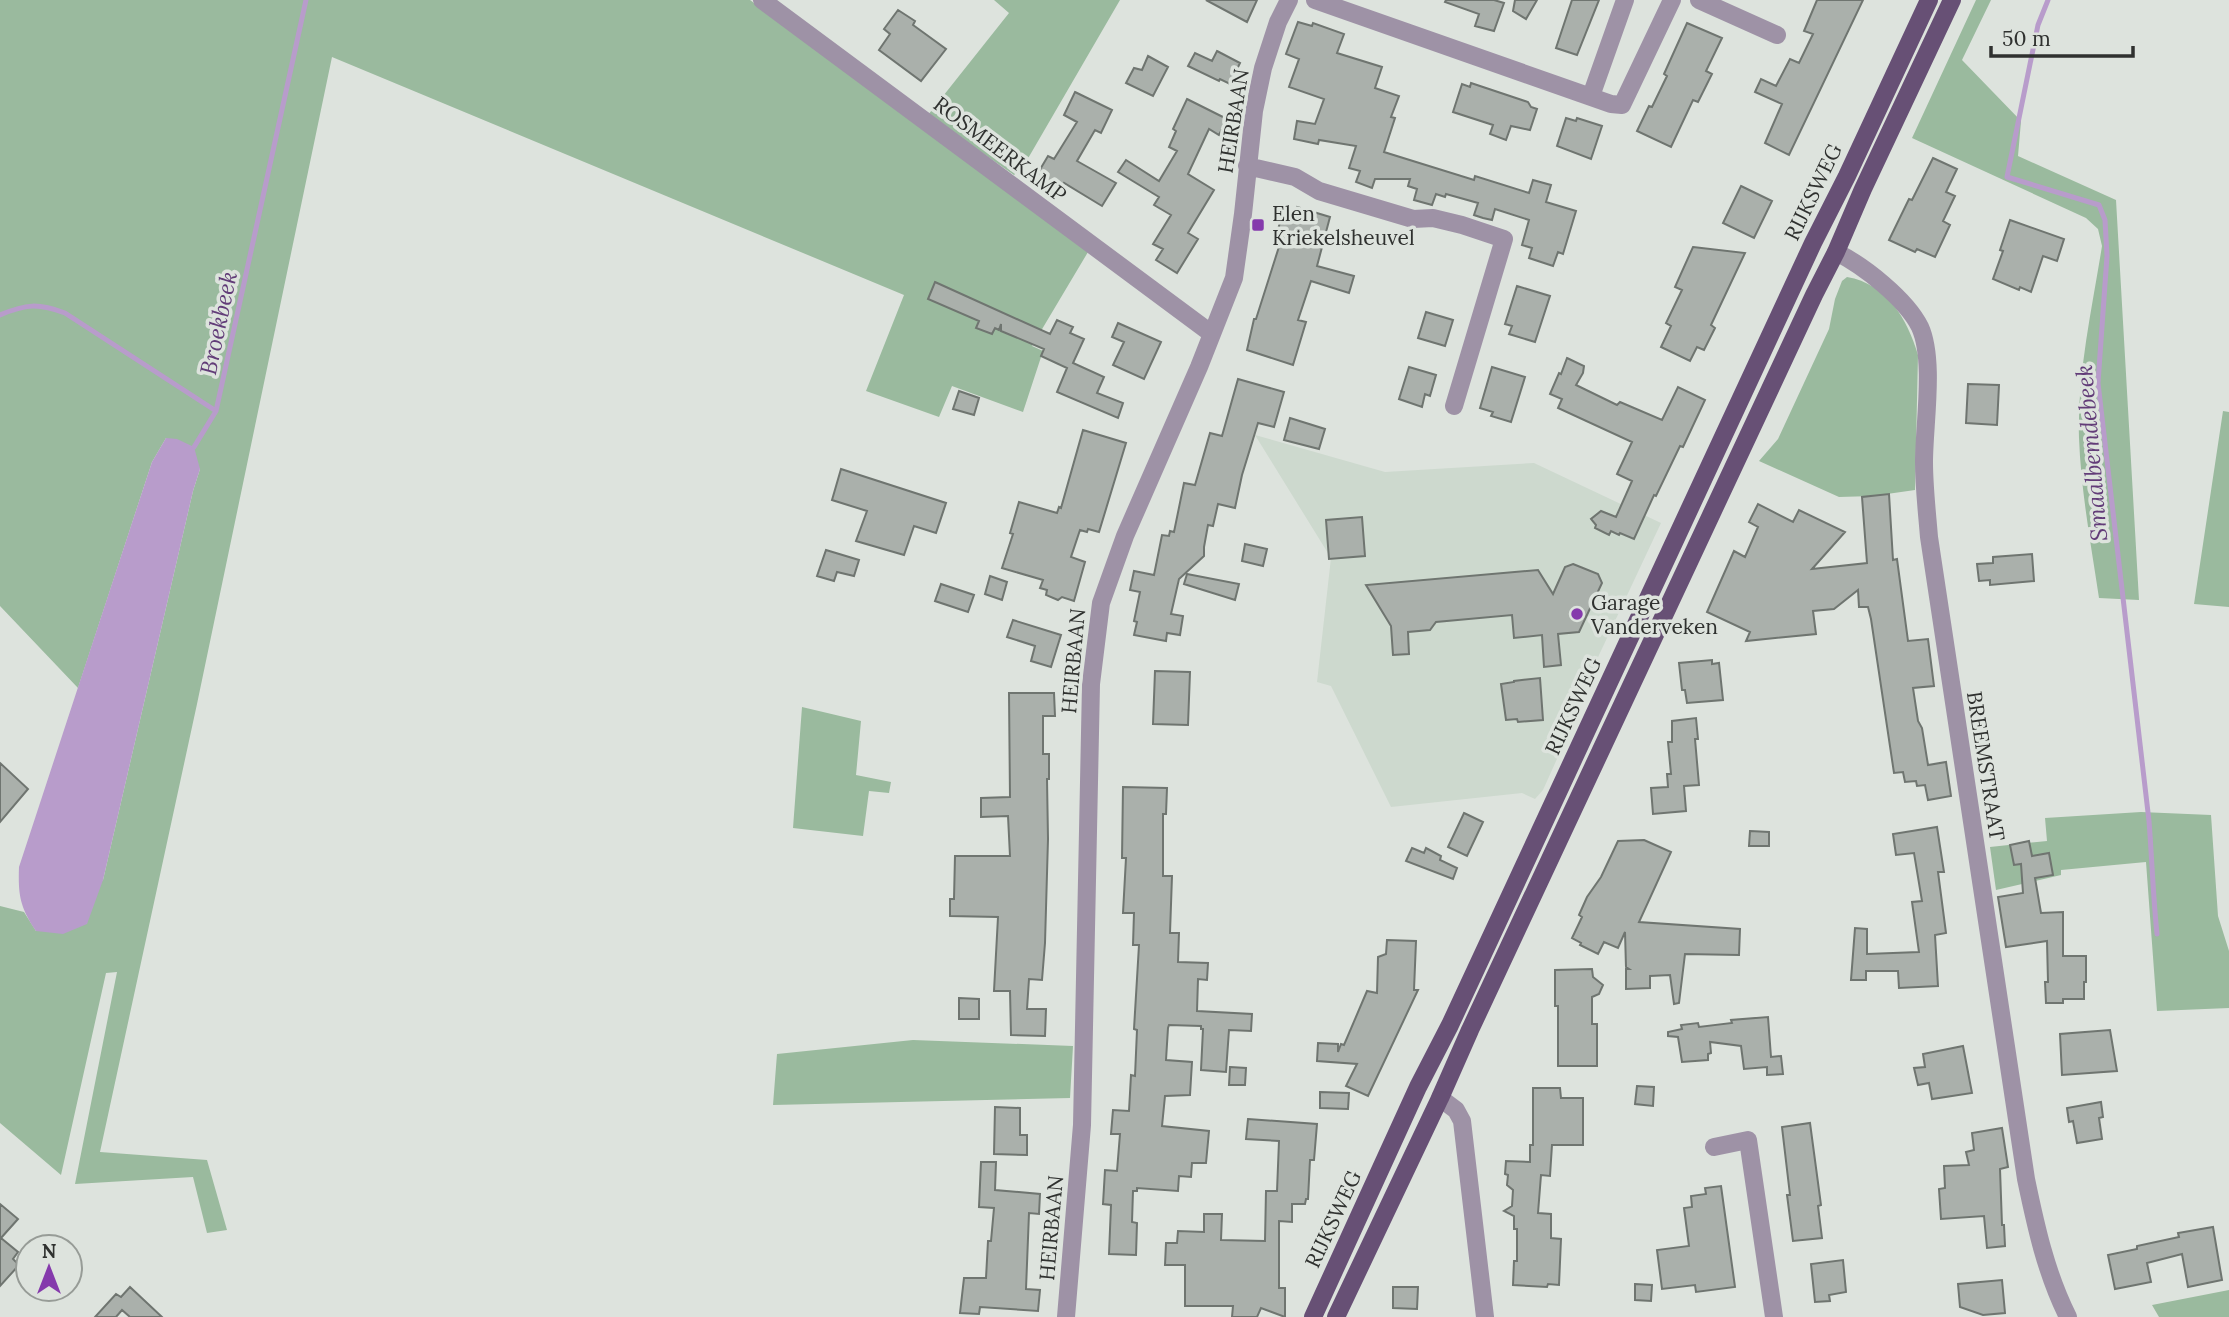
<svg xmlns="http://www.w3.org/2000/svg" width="2229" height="1317" viewBox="0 0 2229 1317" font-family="Lora,serif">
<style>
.built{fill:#cdd9ce}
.green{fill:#9aba9e}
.water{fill:#b89ccb}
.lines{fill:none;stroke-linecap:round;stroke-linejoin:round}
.stream{stroke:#b89ccb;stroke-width:5}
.building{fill:#aab0ab;stroke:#6f7570;stroke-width:2}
.street{stroke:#9e92a6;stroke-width:18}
.primary{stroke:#675075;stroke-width:18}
.poi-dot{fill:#853aac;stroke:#dde3dd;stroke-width:2.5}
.labels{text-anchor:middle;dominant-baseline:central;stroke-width:7;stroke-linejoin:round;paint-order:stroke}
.street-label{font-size:21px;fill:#2f312f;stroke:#dde3dd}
.poi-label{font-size:21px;fill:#2f312f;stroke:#dde3dd;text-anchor:start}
.water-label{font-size:23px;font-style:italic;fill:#623c78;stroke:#dde3dd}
</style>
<rect width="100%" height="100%" fill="#dde3dd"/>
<path class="built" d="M1255,435L1385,472L1534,463L1661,523L1576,704L1561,750L1543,790L1535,799L1522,793L1391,807L1331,686L1317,682L1331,558Z"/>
<path class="green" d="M0,0H750L1088,252L1032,346L1043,351L1023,412L952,386L939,417L866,391L904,295L332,57L197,704L100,1152L207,1160L227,1230L207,1233L193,1177L75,1184L117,972L106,973L61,1175L0,1123V906L24,912L36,931L103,880L193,491L200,469L166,438L152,462L78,688L0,606Z
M994,0H1120L1023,167L1014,175L928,115L1009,13Z
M1976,0H1991L1962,60L2021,121L2018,156L2116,200L2139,600L2099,598C2091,545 2081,491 2079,438C2077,374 2092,309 2102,246L2098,229L2086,218L1912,138Z
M1847,277C1887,284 1907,318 1918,355L1915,490L1873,496L1839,497L1759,461L1778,439L1829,329L1835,299L1842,281Z
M2223,411L2229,412V607L2194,604Z
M802,707L861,721L856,775L891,782L889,793L869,791L863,836L793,828Z
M2141,812L2211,815L2218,916L2229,951V1008L2157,1011L2146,862L2061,870V875L1996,890L1990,847L2047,841L2045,818Z
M913,1040L1073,1046L1070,1098L773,1105L777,1054Z
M2229,1290V1317H2159L2152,1305Z"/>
<path class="water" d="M166,438L177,439L194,447L200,469L193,491L103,880L87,924L63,934L36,931C20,907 18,895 19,867L152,462Z"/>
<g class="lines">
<path class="stream" d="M2048,0L2038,25L2007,177L2099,205L2105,220L2107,256L2098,383L2149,821C2152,859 2153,896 2157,934
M0,315C26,304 38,303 65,313L216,411
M194,447L216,411L306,0"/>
</g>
<path class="building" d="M1206,0H1257L1247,22Z
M1446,0H1494L1504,3L1494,31L1475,26L1479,14L1445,2Z
M1515,0H1537L1526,19L1513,11Z
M1572,0H1599L1577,55L1556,48Z
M1817,0H1863L1789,155L1765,143L1782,104L1755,92L1761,79L1776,86L1790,59L1799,63L1813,34L1804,31Z
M898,10L915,21L913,25L946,49L921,81L879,50L890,34L884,29Z
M1298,22L1312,26L1313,23L1344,34L1337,53L1382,67L1375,88L1399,96L1391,117L1395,118L1384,152L1474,180L1475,176L1529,193L1533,180L1551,185L1546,202L1576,211L1563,254L1558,252L1553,266L1529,258L1532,248L1522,245L1529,220L1495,209L1492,220L1483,218L1474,215L1478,203L1446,194L1445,197L1436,194L1432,205L1414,200L1417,189L1408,186L1410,179H1375L1372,188L1356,182L1360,171L1349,168L1356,146L1319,140L1318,144L1294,139L1297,121L1315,124L1324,99L1289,87L1299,59L1286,54Z
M1687,23L1722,38L1706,71L1712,74L1698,102L1693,100L1671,147L1637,131L1649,106L1652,107L1667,76L1664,74Z
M1217,51L1240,63L1230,84L1220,79L1219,81L1188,66L1195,53L1212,61Z
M1148,56L1168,67L1153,96L1126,83L1134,68L1142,70Z
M1471,83L1528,102L1531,107L1537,109L1530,130L1511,126L1506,140L1490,134L1493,125L1453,112L1462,84L1470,87Z
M1075,92L1112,110L1101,133L1095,130L1077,161L1116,183L1102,206L1064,183L1059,192L1035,178L1048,156L1054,159L1077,122L1064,115Z
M1187,99L1227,119L1219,135L1209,129L1188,174L1214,190L1188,233L1198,239L1177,273L1156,260L1163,249L1153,244L1171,215L1154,205L1159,197L1118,172L1126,160L1159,181L1177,151L1169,147L1176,131L1173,129Z
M1566,118L1576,121L1577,118L1602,126L1591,159L1557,146Z
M1933,158L1957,169L1946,192L1955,196L1943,221L1950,225L1935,257L1917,249L1915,252L1889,240L1909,199L1912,200Z
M1741,186L1772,201L1754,238L1723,223Z
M1285,207L1295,211L1297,207L1330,217L1317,266L1354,276L1349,293L1311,281L1298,320L1306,322L1293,365L1247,350L1254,319H1256L1284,231L1278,229Z
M2010,220L2064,239L2057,261L2043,256L2031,292L2020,287L2019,290L1993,279L2003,251L2000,250Z
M1693,247L1745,253L1711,325L1715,328L1704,350L1697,347L1690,361L1661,347L1671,326L1666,323L1682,290L1675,287Z
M935,282L1050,334L1057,320L1073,327L1070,333L1084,339L1073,363L1104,377L1097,393L1123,403L1118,418L1057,392L1067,368L1041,356L1044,349L1001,331V324L999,330L995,328L992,334L976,328L979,321L928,299Z
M1517,286L1550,296L1535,342L1509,334L1512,326L1505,324Z
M1426,312L1453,320L1445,346L1418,338Z
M1118,323L1161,342L1144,379L1113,365L1124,342L1112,337Z
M1567,358L1584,366L1583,373L1576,385L1617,405L1620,402L1662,420L1678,387L1705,400L1683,447L1680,446L1656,496L1654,495L1634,539L1620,533L1619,535L1611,531L1609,535L1595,528L1596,525L1591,519L1601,511L1616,517L1632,481L1617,474L1632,442L1558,408L1562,399L1550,394L1559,373L1561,374Z
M1409,367L1436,375L1430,396L1425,394L1422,407L1399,399Z
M1492,367L1525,377L1511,422L1491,416L1493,412L1480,408Z
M1238,379L1284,392L1274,427L1258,423L1242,475L1235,508L1218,504L1213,526L1208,525L1204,547V556L1179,579L1171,614L1183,616L1180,635L1167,633L1166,641L1134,635L1137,622L1134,621L1140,592L1130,590L1134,571L1154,575L1162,535L1169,536L1170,531L1174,532L1184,483L1195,485L1210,433L1222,436Z
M1968,384L1999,385L1997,425L1966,423Z
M959,391L979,398L974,415L953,409Z
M1290,418L1325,429L1319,449L1284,440Z
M1083,430L1126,443L1099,532L1088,529L1087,532L1080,530L1071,557L1085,562L1074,601L1062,597L1058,600L1046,595L1047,590L1040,588L1043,580L1002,568L1013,534L1010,533L1019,502L1057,513L1059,507L1061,508Z
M841,469L946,503L936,533L914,526L904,555L856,541L867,511L832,500Z
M1889,494L1893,560L1897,559L1908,641L1928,639L1934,686L1913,688L1918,721L1922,728L1928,765L1946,762L1951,796L1928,800L1925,785L1917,786L1916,781L1905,782L1903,772L1894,773L1871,619L1868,607H1859L1858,590L1834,609L1813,611L1816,634L1746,641L1750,632L1707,612L1734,551L1745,557L1758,527L1749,522L1758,504L1793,522L1799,510L1845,532L1812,569L1867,563L1862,497Z
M1362,517L1365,556L1329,559L1326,520Z
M1245,544L1267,549L1263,566L1242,561Z
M826,550L859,560L854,576L837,572L834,581L817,576Z
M2032,554L2034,581L1990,585V580L1979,581L1977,564L1993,563V557Z
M1573,564L1598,574L1602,583L1579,632L1558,634L1561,665L1544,667L1542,635L1514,638L1512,615L1436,622L1430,630L1408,632L1409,654L1393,655L1391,626L1366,585L1538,570L1553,594L1565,567Z
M1187,574L1239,584L1235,600L1184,584Z
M990,576L1007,582L1002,600L985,594Z
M941,584L974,595L968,612L935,601Z
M1013,620L1061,635L1051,667L1031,661L1035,646L1007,637Z
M1712,660V664L1719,663L1723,700L1687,703L1685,690H1682L1679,663Z
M1155,671L1190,672L1188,725L1153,724Z
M1540,678L1543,720L1518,722L1517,719L1506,720L1501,684L1514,682V681Z
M1009,693H1054L1055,716H1043V754H1049V779H1047L1048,839L1045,943L1042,980L1029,979L1027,1009H1046L1045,1036L1011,1035L1010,991H994L998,917L950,916V899H954L955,856H1010L1008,816L981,817V798L1010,797Z
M1696,718L1698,739H1695L1699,785L1684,786L1686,811L1653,814L1651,788L1668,787L1667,774H1671L1668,742H1672V721Z
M0,763L28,789L0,822Z
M1123,787L1167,788L1166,814H1163V876H1172L1170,933H1179L1178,962L1208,963L1207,980L1198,979L1197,1011L1252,1014L1251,1031L1229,1030L1226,1072L1201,1070L1203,1029H1201V1026L1169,1025L1168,1028L1166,1060L1192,1062L1190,1095L1165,1096L1162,1126L1209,1131L1206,1163H1192L1191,1177L1179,1176L1178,1191L1137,1188V1191H1133L1132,1222L1137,1223L1136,1255L1109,1254L1111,1205L1103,1204L1105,1170L1117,1171L1120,1134H1111L1113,1110L1129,1111L1131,1075L1135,1076L1137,1030L1134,1029L1139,945H1133L1134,913H1123L1126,858H1122Z
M1464,813L1483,822L1467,856L1448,847Z
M1937,827L1944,872H1938L1946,933L1935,935L1938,986L1899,988L1898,971H1866V980H1851L1855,928L1867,929V954L1919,952L1912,902L1922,901L1914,853L1896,855L1893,834Z
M1750,831L1769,832V846H1749Z
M1644,840L1671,852L1639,922L1740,929L1739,955L1685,954L1679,1003L1674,1004L1670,975L1650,976V988L1626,989V969H1629L1626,967L1625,932L1618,948L1604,942L1598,954L1580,945L1581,943L1572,938L1582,917L1579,915L1587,897L1601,877L1618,841Z
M2029,841L2032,856L2049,853L2053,875L2035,878L2041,913L2063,912V956H2086V982H2084V999H2063V1003H2046L2045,982H2048L2047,941L2006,947L1998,897L2023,893L2021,864L2014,865L2010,845Z
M1412,848L1424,853L1426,848L1441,856L1440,860L1457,868L1453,879L1406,861Z
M1387,940L1416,941L1414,990H1418L1368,1096L1346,1086L1357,1064L1317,1061L1318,1043L1338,1044V1052L1341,1044L1344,1045L1367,991L1377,993L1378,957L1386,954Z
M1592,969L1593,977L1603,985L1599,994L1592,997V1024H1597V1066H1558V1006H1555V970Z
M959,998L979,999V1019H959Z
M1768,1017L1771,1057L1781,1056L1783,1074L1767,1075V1067L1744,1069L1741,1046L1710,1042L1711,1053L1708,1054V1060L1682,1062L1678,1037L1668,1036V1032L1682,1029L1681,1025L1698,1023L1699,1027L1732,1023L1731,1020Z
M2110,1030L2117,1071L2062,1075L2060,1034Z
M1963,1046L1972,1093L1932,1099L1929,1083L1918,1085L1914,1068L1925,1067L1923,1054Z
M1230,1067L1246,1068L1245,1085H1229Z
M1637,1086L1654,1087L1653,1106L1635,1104Z
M1533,1088H1560L1561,1098H1583V1145H1552L1550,1176L1541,1175L1538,1213L1551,1214V1238L1561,1239L1559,1285L1548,1284L1547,1287L1513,1285L1514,1261H1517V1229H1514V1216L1504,1211L1512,1206L1513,1190L1507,1185L1508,1175L1505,1174L1506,1161L1530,1162V1145H1533Z
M1320,1092L1349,1093L1348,1109L1320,1108Z
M2101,1102L2103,1117L2099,1118L2102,1139L2077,1143L2073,1121L2069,1122L2067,1108Z
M995,1107L1020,1108V1135H1027V1155L994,1154Z
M1248,1119L1317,1124L1314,1160H1310L1308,1199H1306L1305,1204H1292V1222L1279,1221V1288H1285V1317L1261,1308L1257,1317H1232L1233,1306H1185V1265H1165L1166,1243H1177L1178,1231L1204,1232V1214H1222L1221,1240L1265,1241L1266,1191H1277L1279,1141L1246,1139Z
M1810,1123L1821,1205L1818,1206L1822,1238L1793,1241L1787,1195H1790L1782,1127Z
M2002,1128L2008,1167L2000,1169L2002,1225H2004L2005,1246L1987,1248L1984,1216L1941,1219L1939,1189L1945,1188L1944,1166L1969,1165L1966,1152L1974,1150L1972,1133Z
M981,1162H996L995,1190L1040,1194L1039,1214L1029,1213L1026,1289L1040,1290L1038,1311L980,1307L979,1314L960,1313L964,1278H986L988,1241H991L994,1208L979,1207Z
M1721,1186L1735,1287L1696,1292L1695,1285L1662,1289L1657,1250L1689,1246L1684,1208L1692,1207L1691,1196L1706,1194L1705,1188Z
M0,1204L18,1219L1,1238L18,1252L13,1259L19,1265L0,1286Z
M2213,1227L2222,1280L2188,1287L2182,1254L2147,1263L2151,1282L2115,1289L2108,1255L2137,1249V1246L2179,1237L2178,1233Z
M1843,1260L1846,1292L1829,1295L1830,1301L1815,1302L1811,1264Z
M2002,1280L2005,1313L1983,1315L1960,1307L1958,1284Z
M1635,1284L1652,1285L1651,1301L1635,1300Z
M130,1287L162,1317H130L122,1310L116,1317H95L116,1294L121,1297Z
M1393,1287H1418L1417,1309L1393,1308Z"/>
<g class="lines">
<path class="street" d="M762,0L1212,334
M1315,0L1611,104L1622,105L1672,0
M1699,0L1777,35
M1591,96L1625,0
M1247,166L1295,177L1319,191L1413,219L1433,218L1462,225L1504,239L1454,406
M1836,252C1864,266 1906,299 1920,327C1935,360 1924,425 1924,462C1924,487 1927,512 1929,537L2026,1179C2036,1227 2046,1273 2068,1317
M1440,1098L1456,1110L1462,1121L1485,1317
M1714,1147L1748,1140L1774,1317
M1066,1317L1082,1125L1091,684L1101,603L1125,536L1199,367L1234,278L1243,214L1254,111L1263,68L1278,22L1289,0"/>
<path class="primary" d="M1313,1317L1418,1087L1450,1025L1813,243L1847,176L1929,0
M1336,1317L1440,1098L1470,1030L1814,295L1836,252L1863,189L1952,0"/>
</g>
<g class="poi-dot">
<rect x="1251" y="218" width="14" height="14" rx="3.5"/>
<circle cx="1577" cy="614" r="7"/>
</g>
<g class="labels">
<g class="street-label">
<text transform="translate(1233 121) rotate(-81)">HEIRBAAN</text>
<text transform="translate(1000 149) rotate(37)">ROSMEERKAMP</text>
<text transform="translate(1813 192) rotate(-64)">RIJKSWEG</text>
<text transform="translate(1073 661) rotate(-85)">HEIRBAAN</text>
<text transform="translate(1573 706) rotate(-65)">RIJKSWEG</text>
<text transform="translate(1986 766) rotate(81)">BREEMSTRAAT</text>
<text transform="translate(1333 1219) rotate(-65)">RIJKSWEG</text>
<text transform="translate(1051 1228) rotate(-85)">HEIRBAAN</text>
</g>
<g class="poi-label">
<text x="1272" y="213">Elen<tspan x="1272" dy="24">Kriekelsheuvel</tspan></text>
<text x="1591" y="602">Garage<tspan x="1591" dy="24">Vanderveken</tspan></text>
</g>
<g class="water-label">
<text transform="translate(218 323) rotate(-78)">Broekbeek</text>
<text transform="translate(2091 453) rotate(-95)">Smaalbemdebeek</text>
</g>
</g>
<g transform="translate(49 1268)"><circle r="33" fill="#dde3dd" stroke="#979c97" stroke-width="2"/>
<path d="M0-5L12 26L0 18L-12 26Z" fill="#853aac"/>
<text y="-10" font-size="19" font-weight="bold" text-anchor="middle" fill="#2f312f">N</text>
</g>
<path d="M1991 46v10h142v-10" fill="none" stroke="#2f312f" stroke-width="3.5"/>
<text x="2002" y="46" font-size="21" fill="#2f312f" stroke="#dde3dd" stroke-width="5" paint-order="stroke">50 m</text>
</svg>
